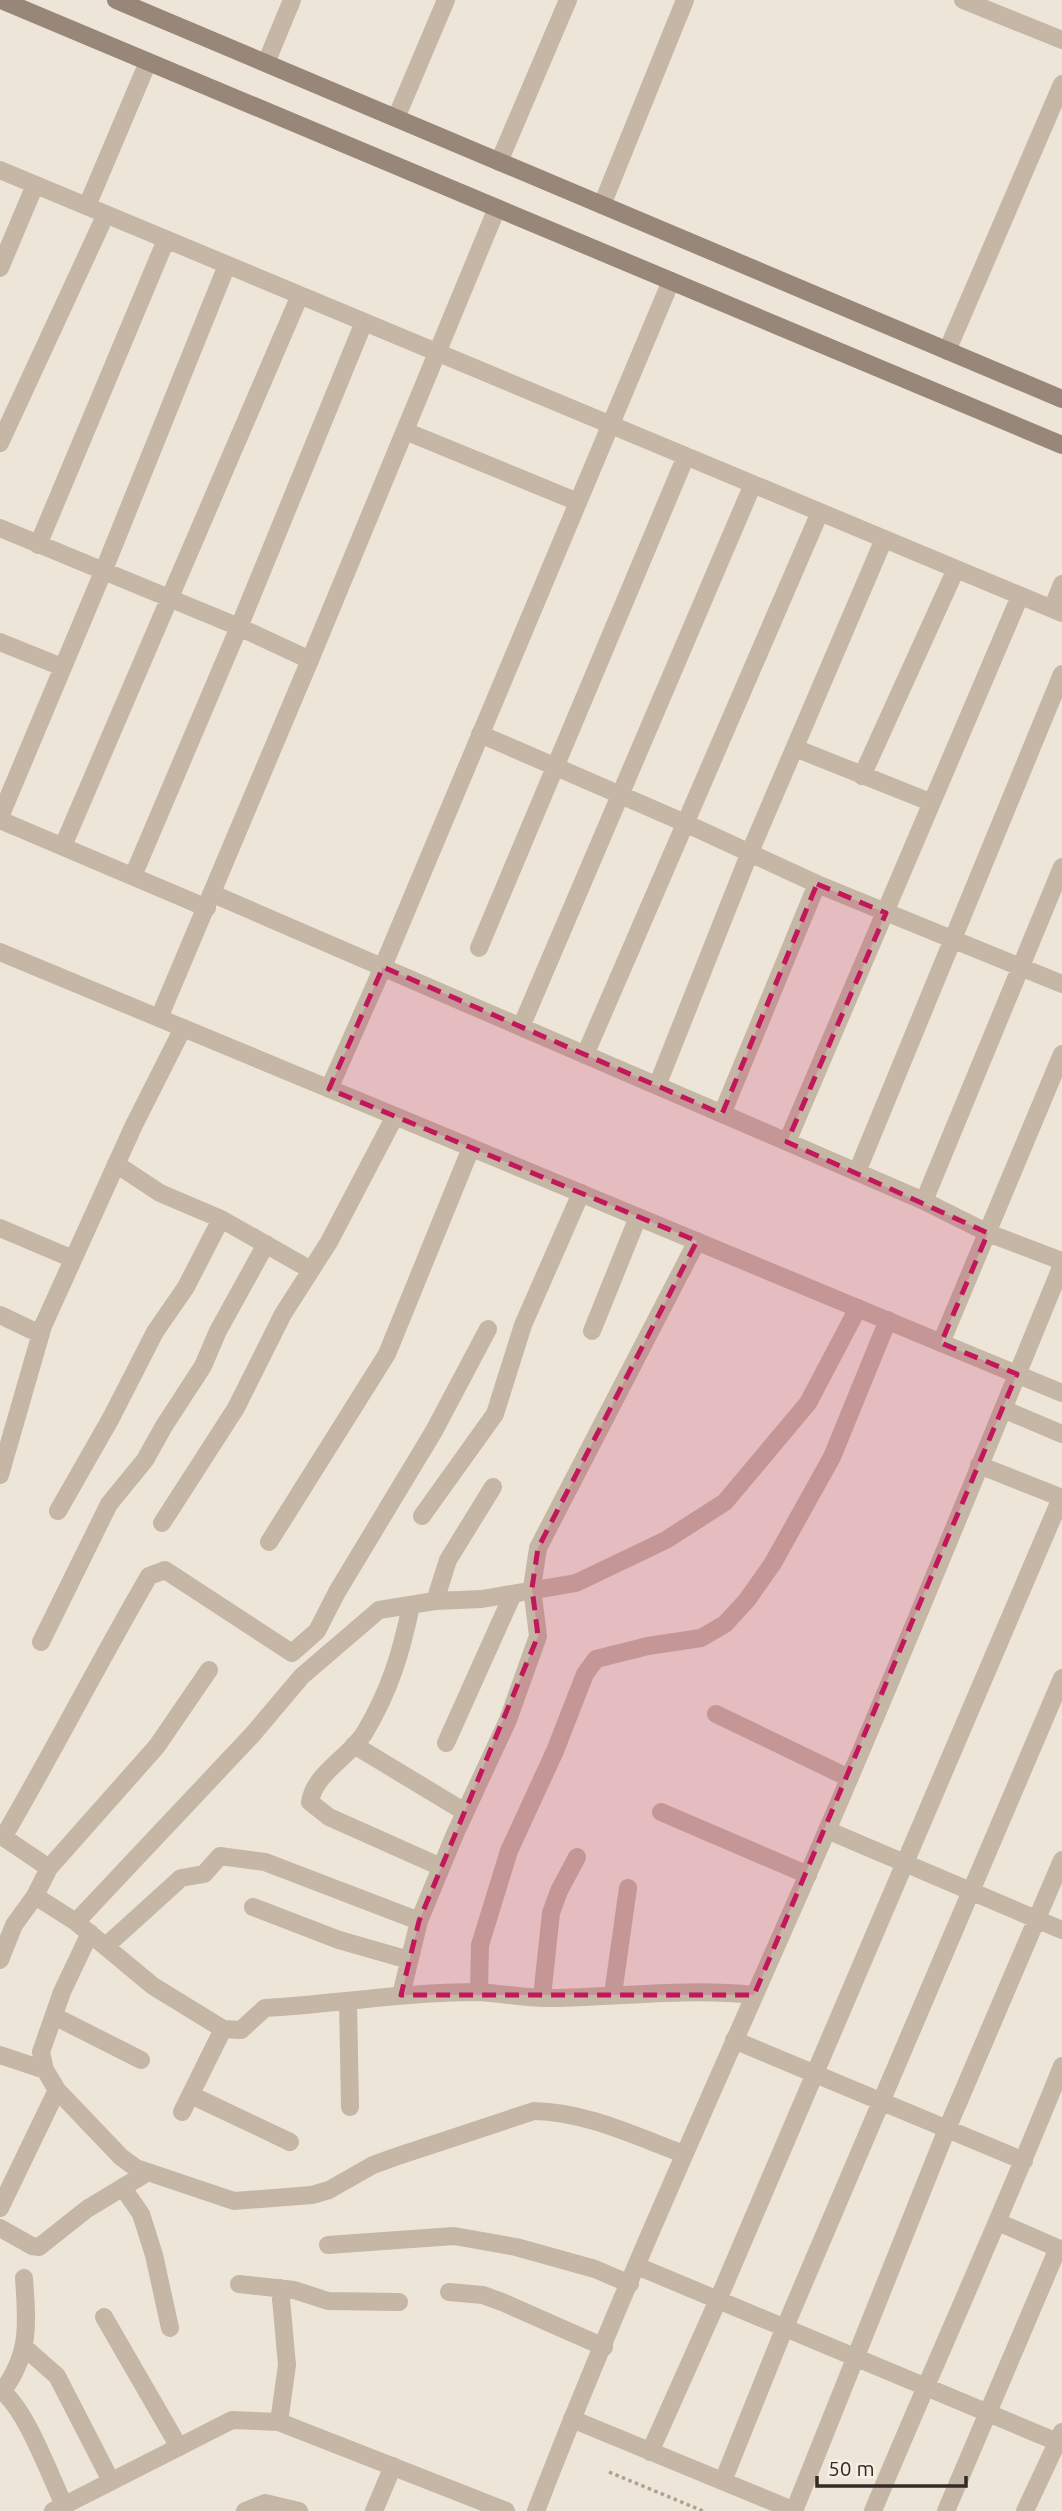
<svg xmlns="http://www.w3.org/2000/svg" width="1062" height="2511" viewBox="0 0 1062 2511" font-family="Ubuntu,sans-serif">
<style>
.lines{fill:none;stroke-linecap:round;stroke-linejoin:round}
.path{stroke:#b1a090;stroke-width:3.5;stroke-dasharray:3.5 3.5;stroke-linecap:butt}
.minor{stroke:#c5b6a6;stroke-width:18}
.tertiary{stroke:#c5b6a6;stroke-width:18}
.secondary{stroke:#988678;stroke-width:18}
.marked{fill:#c2185b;fill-opacity:0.2;stroke:#c2185b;stroke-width:5;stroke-dasharray:14 9;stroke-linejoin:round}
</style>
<rect width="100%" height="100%" fill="#eee5d9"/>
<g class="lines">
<path class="path" d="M609,2472L703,2511"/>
<path class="minor" d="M963,0L1062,40
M266,63L292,0
M396,118L446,0
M499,162L568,0
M0,170L1062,613
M602,205L685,0
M87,206L148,62
M0,268L35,185
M405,431L578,502
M0,443L106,214
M0,528L239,627L310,660
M38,545L166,240
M1052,609L1062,584
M0,642L62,667
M480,734L685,823L817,884L1062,984
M795,748L930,802
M862,776L956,569
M0,817L103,572L227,265
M0,820L207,908
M63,846L300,295
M133,876L239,627L364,322
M213,894L924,1201L988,1233L1062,1261
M479,948L686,456
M521,1027L753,484
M585,1055L820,512
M657,1086L750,852L884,539
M722,1114L817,884
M787,1142L1020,596
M116,1164L160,1193L221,1219L311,1270
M857,1172L1062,674
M924,1201L1062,867
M0,1228L73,1259
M0,1315L40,1334
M592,1331L638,1217
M941,1343L1062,1054
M979,1465L1062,1498
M0,1475L43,1326L134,1125L183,1028
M58,1511L111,1418L155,1332L186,1287L221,1219
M422,1516L495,1414L523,1325L581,1193
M162,1523L236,1408L283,1314L329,1242L395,1116
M269,1542L387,1354L471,1148
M435,1601L448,1560L493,1487
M411,1606C401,1653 390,1690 365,1732C350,1757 315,1772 310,1802L329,1817L441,1867
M41,1642L109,1504L145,1460L164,1426L203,1366L218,1331L266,1244
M716,1714L849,1778
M446,1743L513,1594
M354,1745L465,1812
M661,1812L808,1875
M827,1830L1062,1930
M0,1835L49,1868
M4,1836C54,1750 99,1662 149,1576L165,1570L292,1653L317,1631L337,1592L434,1431L488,1329
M35,1896L76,1922L153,1986L223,2029L241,2030L265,2008C335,2004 406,1992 477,1992C502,1993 527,1999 552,1998C619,1997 686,1988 754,1995
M253,1907L339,1940L409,1960
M76,1922L253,1734L302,1676L379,1610L435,1601L482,1599L576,1583L666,1540L725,1502L808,1403L858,1308
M90,1933L62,1992L41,2052L45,2070L57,2090L121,2157L136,2168L234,2201L312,2195L329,2190L373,2165L395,2157L534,2111C586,2112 635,2136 684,2154
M106,1946L181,1878L204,1874L220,1856L265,1862L419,1921
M0,1960L14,1925L35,1896L49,1868L157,1746L209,1670
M479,1992L480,1945L509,1851L555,1751L585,1674L596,1659L648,1646L701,1638L725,1624L747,1600L773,1563L832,1457L888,1320
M613,1994L628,1888
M401,1995L419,1921L455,1834L508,1720L538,1636L532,1588L538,1548L697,1241
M542,1997L551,1913L559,1891L577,1857
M348,2002L350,2107
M54,2016L141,2060
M734,2040L1024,2161
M0,2055L45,2070
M191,2095L290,2142
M182,2112L223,2029
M123,2188L141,2214L154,2255L170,2328
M0,2208L57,2090
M998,2222L1062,2250
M0,2228L32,2246L39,2247L87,2209L148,2172
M328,2245L454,2236L516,2247L595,2269L630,2284
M637,2266L1062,2444
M239,2284L294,2290L328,2301L399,2302
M449,2292L483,2295L502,2302L604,2347
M104,2317L179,2447
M24,2347L57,2376L111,2481
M0,2390C25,2406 50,2476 64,2505
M2,2392C31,2353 27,2323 24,2278
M572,2419L795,2511
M279,2422L287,2365L280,2288
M650,2452L718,2300L1061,1498
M723,2481L785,2327L1062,1678
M245,2511L265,2503L299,2511
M374,2511L393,2466
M794,2511L947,2129L1062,1860
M873,2511C935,2362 1002,2216 1062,2066
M946,2511L1058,2248
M1025,2511L1062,2432"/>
<path class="tertiary" d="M947,351L1062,84
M0,952L1062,1393
M159,1018L310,660L497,208
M329,1089L379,976L671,281
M1003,1409L1062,1434
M53,2511L232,2420L279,2422L506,2511
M536,2511C623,2285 725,2065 822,1842C905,1651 983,1458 1062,1265"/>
<path class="secondary" d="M1,0L1062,445
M116,0L1062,399"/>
</g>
<path class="marked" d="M817,884L886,913L787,1142L988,1233L941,1343L1017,1374L754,1995H401L419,1921L538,1636L532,1588L538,1548L697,1241L329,1089L383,967L722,1114Z"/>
<path d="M817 2476v10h149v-10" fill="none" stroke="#322b26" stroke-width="3.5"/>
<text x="828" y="2476" font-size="21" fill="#322b26" stroke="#f7efe4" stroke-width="5" paint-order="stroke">50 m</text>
</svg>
